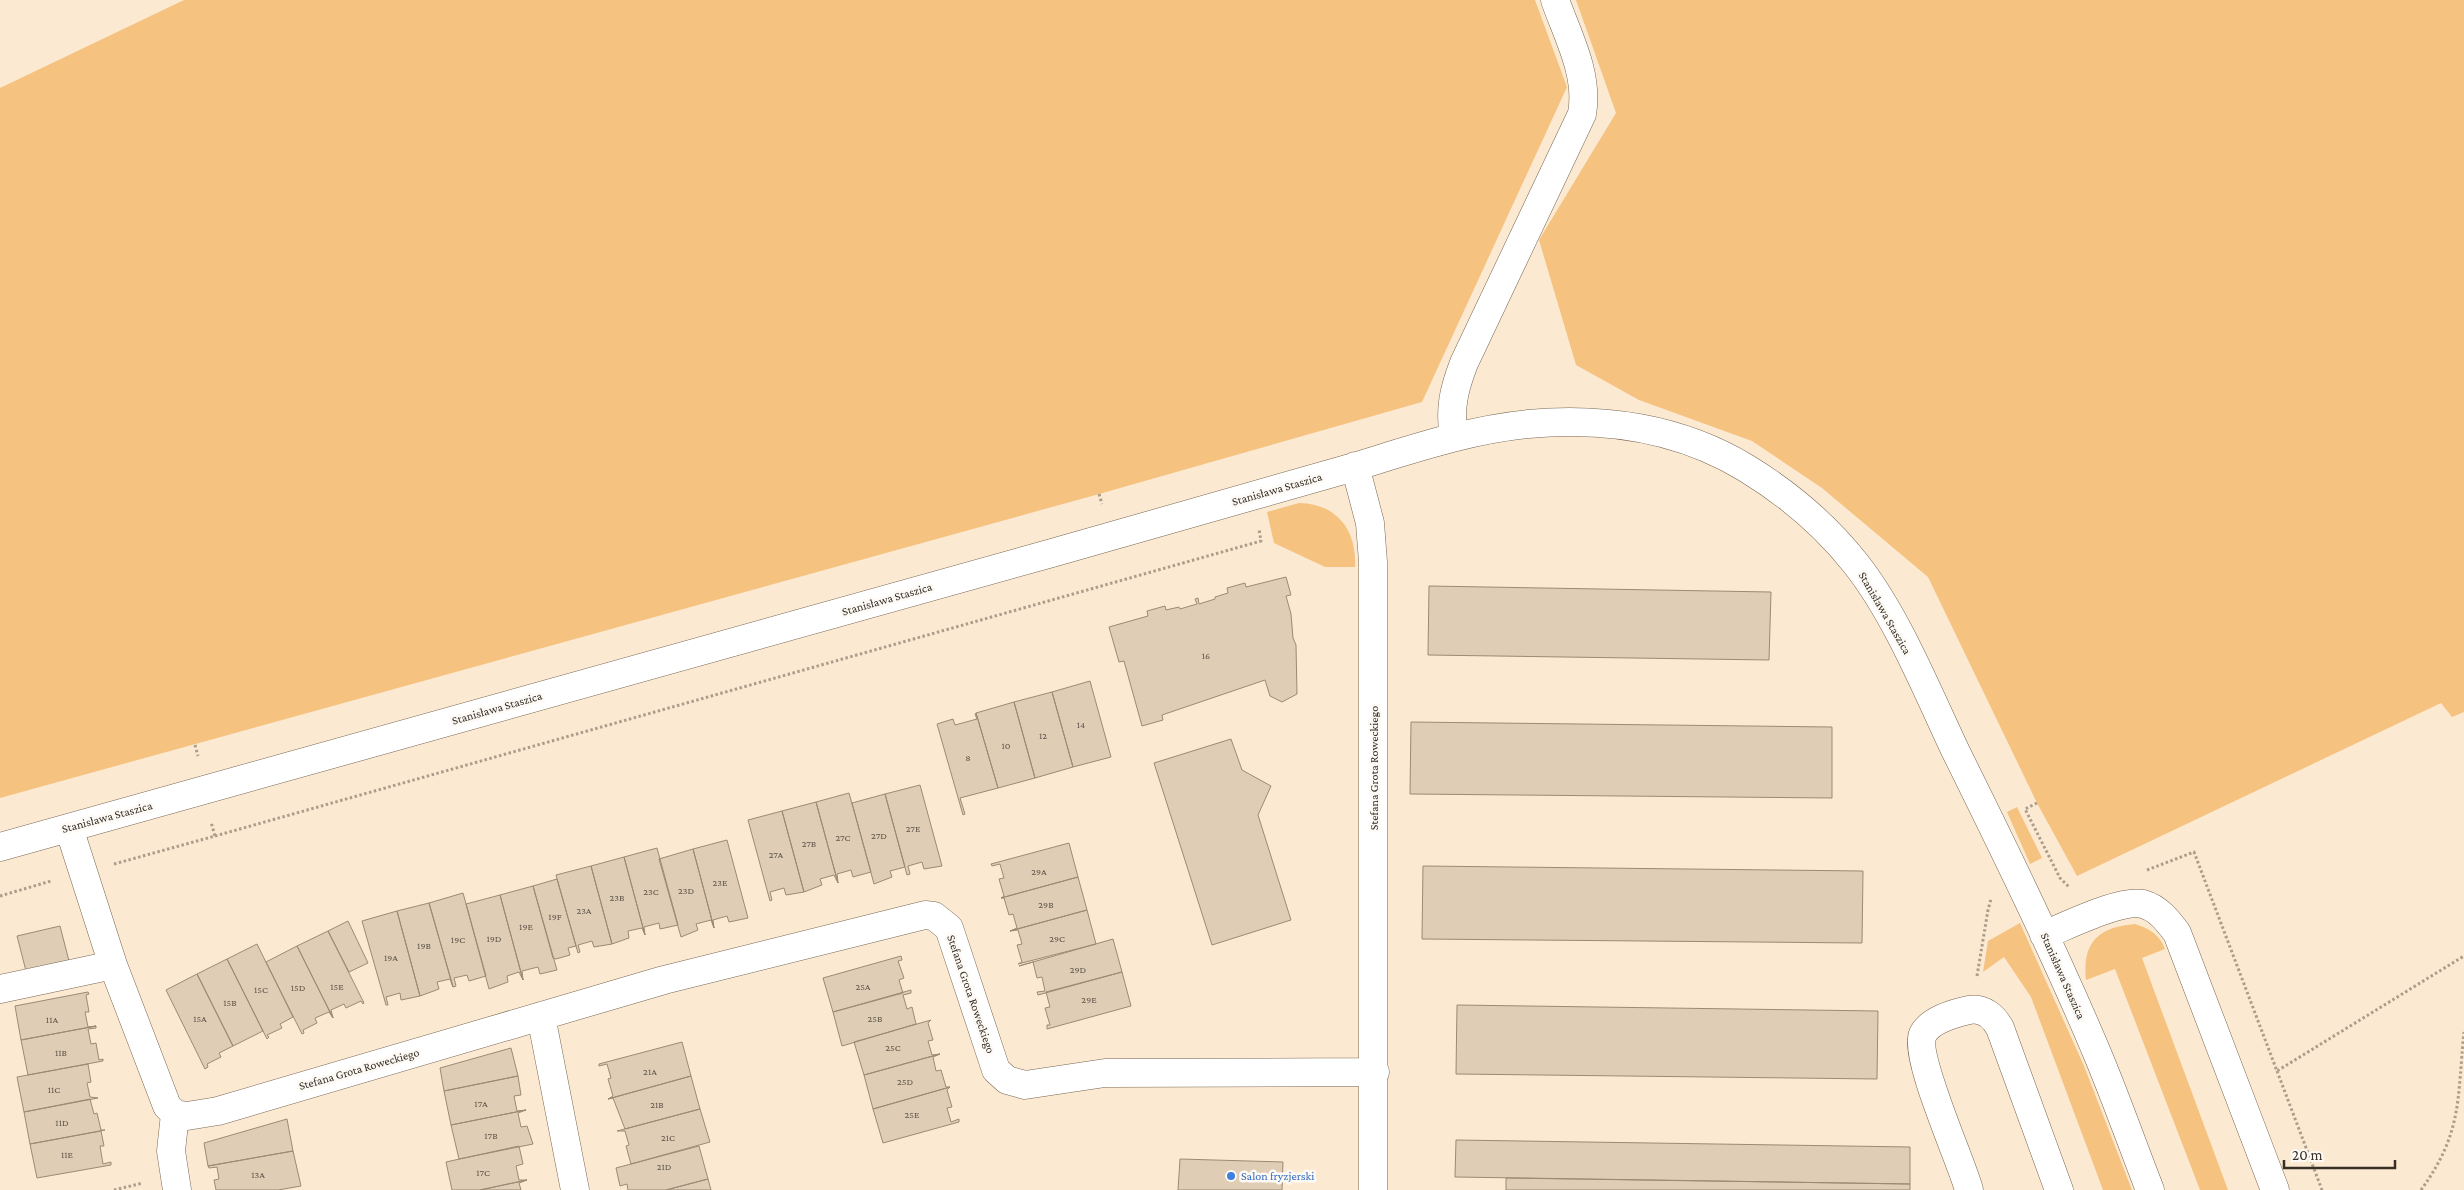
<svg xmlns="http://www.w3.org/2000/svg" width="2464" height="1190" viewBox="0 0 2464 1190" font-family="'Crimson Pro',serif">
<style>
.green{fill:#f5c280}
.building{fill:#dfcdb6;stroke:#9b8a75}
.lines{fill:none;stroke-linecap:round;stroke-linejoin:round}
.minor-casing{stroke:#776752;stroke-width:29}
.path{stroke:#ab9d8b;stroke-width:3;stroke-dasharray:2.5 2.5;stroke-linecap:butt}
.minor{stroke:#fff;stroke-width:28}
.shop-dot{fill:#3f7fe0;stroke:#fdf9f4;stroke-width:2}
.labels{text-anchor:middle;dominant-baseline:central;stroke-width:5;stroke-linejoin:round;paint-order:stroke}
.number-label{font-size:10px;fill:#61574b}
.street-label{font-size:12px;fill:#373027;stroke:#fdf9f4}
.shop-label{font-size:12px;fill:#366cbe;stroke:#fdf9f4;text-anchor:start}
</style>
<rect width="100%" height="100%" fill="#fce9d2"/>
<path class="green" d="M184,0H1535L1567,87L1422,402L1099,494L0,798V88Z
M1576,0H2464V712L2452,717L2441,703L2077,876L2037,803L1928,577L1822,488L1752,441L1639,400L1576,365L1539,240L1616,113Z
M1299,503C1338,504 1357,531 1355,567H1325L1274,543L1267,512Z
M2017,807L2042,858L2030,864L2007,812Z
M2020,923L2084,1066L2132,1190H2103L2031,997L2004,957L1983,972L1988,941Z
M2135,924C2149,928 2160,935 2165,949L2142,958L2228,1190H2200L2115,969L2086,980C2082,943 2098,927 2135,924Z"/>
<path class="building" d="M1286,577L1291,595L1286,596L1291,614L1293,638L1296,645L1297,694L1282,702L1270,696L1265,680L1162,715L1163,720L1142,726L1124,661L1119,662L1109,627L1148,616L1147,611L1165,606L1166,610L1179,607L1180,609L1197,604L1195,599L1198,598L1199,604L1215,599V597L1228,593L1227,588L1245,583L1246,587Z
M1429,586L1771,592L1769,660L1428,655Z
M1090,681L1111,757L1073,767L1052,692Z
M1052,692L1073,767L1035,778L1014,702Z
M1014,702L1035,778L998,788L976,713Z
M976,713L998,788L960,798L965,814L963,815L937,724L953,719L955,725L977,719L975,714Z
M1411,722L1832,727V798L1410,794Z
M1231,739L1242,770L1271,786L1258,815L1291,920L1212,945L1154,763Z
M920,785L942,866L924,869L922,862L908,866L910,874L907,875L885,794Z
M849,793L871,872L853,877L851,870L837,874L838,883L816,802Z
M885,794L905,867L890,871L892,877L874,884L852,803Z
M816,802L838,883L834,875L820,879L822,885L804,892L782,811Z
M782,811L804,892L786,895L784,888L770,892L772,900L770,901L748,820Z
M727,840L748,918L729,922L727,916L713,920L714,928L693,849Z
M1069,843L1078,877L1001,898L1004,896L999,879L1004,878L1000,864L992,866L991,864Z
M657,848L678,925L660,929L659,923L644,927L645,935L624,857Z
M693,849L714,928L711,920L696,924L698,930L681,937L659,859Z
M624,857L645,935L642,928L628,931L629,938L612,944L591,866Z
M591,866L612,944L594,947L592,941L578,945L580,952L578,953L556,875Z
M1423,866L1863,871L1862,943L1422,939Z
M1078,877L1087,910L1010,931L1017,928L1013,914L1009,915L1004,898H1001Z
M557,879L576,946L568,948L570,955L556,959L553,958L533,886Z
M533,886L557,970L540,974L538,967L522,971L523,980L500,895Z
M463,893L486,976L469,981L467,975L454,978L456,986L453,987L429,903Z
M500,895L523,980L519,972L507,976L508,982L489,989L466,904Z
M429,903L453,987L450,979L437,982L439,989L420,996L397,911Z
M1087,910L1096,944L1018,964L1022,962L1017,945L1022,944L1018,930L1010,931Z
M397,911L420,996L401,1000L400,993L386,997L388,1005H386L362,921Z
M348,921L368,963L349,972L328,931Z
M60,926L69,961L26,971L17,936Z
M328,931L364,1003L363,1004L361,1001L346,1008L344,1004L331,1010L333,1018L297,946Z
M1113,939L1122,972L1038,995L1037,992L1045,991L1042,977L1037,978L1033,962L1019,966Z
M257,944L293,1017L280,1024L282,1028L267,1035L269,1037L267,1039L227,959Z
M297,946L333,1018L329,1012L315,1018L317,1023L303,1030L304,1033L302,1034L266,962Z
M901,956L902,960L898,961L904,978L899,980L903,993L833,1012L823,978Z
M227,959L263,1031L233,1046L197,974Z
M1122,972L1131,1006L1047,1029V1025H1050L1045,1008L1050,1007L1046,992Z
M197,974L233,1046L219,1053L221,1057L207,1064L208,1067L205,1069L166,990Z
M911,990V993L903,995L907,1009L912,1007L916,1024L842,1046L833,1012Z
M88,992L89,994L86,995L89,1012H85L88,1027L96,1026L21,1040L15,1006Z
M1457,1005L1878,1011L1877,1079L1456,1074Z
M931,1020L928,1023L933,1040L928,1041L932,1055L940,1054L864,1075L854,1042Z
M96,1026V1028L88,1029L91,1044L96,1043L99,1060L103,1059V1061L28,1075L21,1040Z
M682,1042L691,1076L608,1099L613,1096L608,1079L611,1078L607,1064L599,1066V1064Z
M511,1048L518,1076L444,1091L440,1068Z
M940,1054L933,1057L936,1071L941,1070L946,1087H950L873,1109L864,1075Z
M88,1064L91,1082L87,1083L90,1097L98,1098L24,1112L17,1077Z
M518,1076L521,1095L514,1096L517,1111L526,1110L451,1125L444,1091Z
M691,1076L700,1109L625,1129L613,1098L608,1099Z
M950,1087L947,1090L952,1107L947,1108L951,1122L959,1119V1122L883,1143L873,1109Z
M90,1099L94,1114L97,1113L101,1130H105L30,1144L24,1112Z
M700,1109L710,1142L631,1164L626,1146L629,1145L625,1131H617Z
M526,1110L518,1113L521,1127L527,1126L533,1144L459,1159L451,1125Z
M287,1119L293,1151L208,1166L204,1143Z
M101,1131L104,1146H100L103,1164L111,1162V1165L37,1178L30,1144Z
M1456,1140L1910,1147V1184L1455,1177Z
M519,1146L523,1164L516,1166L519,1180H527L480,1190H452L446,1162Z
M699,1146L708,1179L666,1190H628L627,1184L620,1186L616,1168Z
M293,1151L301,1186L278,1190H216L214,1180L219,1179L217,1167L209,1168L208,1166Z
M1180,1159L1283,1162L1282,1190H1178Z
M1506,1178L1910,1184V1190H1506Z
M708,1179L711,1190H666Z
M527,1180L519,1183L521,1190H480Z"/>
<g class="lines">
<g class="minor-casing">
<path id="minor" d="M1454,437C1449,409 1454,389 1464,363L1582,114C1589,74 1568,37 1555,0
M1355,466L1370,523L1373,562V1190
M0,847C351,748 702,650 1052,553C1151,525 1249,497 1347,469C1407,451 1466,430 1528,424C1603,417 1680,428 1746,468C1787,493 1826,526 1856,564C1897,616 1927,691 1956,752C2005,851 2054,951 2097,1053C2116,1098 2132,1144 2150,1190
M2044,935C2067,926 2120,899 2143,904C2158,908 2168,921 2177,933L2275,1190
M113,965L167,1106L175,1114L187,1116L218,1111L664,980L925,915L934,916L949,928L996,1070L1007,1080L1025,1085L1105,1073L1375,1072
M0,989L113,965L69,828
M541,1016L575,1190
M175,1114L171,1151L177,1190
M1969,1190C1961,1160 1913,1056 1923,1034C1930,1020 1955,1013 1969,1010C1983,1007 1994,1017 2000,1028L2059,1190"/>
</g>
<path class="path" d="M1099,494L1102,504
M195,745L198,756
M2037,803L2025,809L2060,878L2070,888
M215,836L1261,541L1259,529
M114,864L215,836L211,822
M2147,870L2194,852L2277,1071L2464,956
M0,896L51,881
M1977,976L1988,910L1991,899
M2277,1071L2322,1190
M114,1190L143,1183
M2421,1190C2463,1132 2457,1099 2464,1032"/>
<use href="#minor" class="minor"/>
</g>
<circle class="shop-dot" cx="1231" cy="1176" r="5"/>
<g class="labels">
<g class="number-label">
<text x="1206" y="655">16</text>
<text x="1081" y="724">14</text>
<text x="1043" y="735">12</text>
<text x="1006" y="745">10</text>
<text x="968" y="757">8</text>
<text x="913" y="828">27E</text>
<text x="879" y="835">27D</text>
<text x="843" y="837">27C</text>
<text x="809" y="843">27B</text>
<text x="776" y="854">27A</text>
<text x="1039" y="871">29A</text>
<text x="720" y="882">23E</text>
<text x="686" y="890">23D</text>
<text x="651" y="891">23C</text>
<text x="617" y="897">23B</text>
<text x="1046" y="904">29B</text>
<text x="584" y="910">23A</text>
<text x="555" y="916">19F</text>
<text x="526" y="926">19E</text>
<text x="494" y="938">19D</text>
<text x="1057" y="938">29C</text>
<text x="458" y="939">19C</text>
<text x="424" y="945">19B</text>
<text x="391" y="957">19A</text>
<text x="1078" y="969">29D</text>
<text x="337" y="986">15E</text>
<text x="863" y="986">25A</text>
<text x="298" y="987">15D</text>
<text x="261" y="989">15C</text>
<text x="1089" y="999">29E</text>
<text x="230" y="1002">15B</text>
<text x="200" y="1018">15A</text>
<text x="875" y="1018">25B</text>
<text x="52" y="1019">11A</text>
<text x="893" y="1047">25C</text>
<text x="61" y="1052">11B</text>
<text x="650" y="1071">21A</text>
<text x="905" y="1081">25D</text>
<text x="54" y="1089">11C</text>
<text x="481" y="1103">17A</text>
<text x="657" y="1104">21B</text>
<text x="912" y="1114">25E</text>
<text x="62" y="1122">11D</text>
<text x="491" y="1135">17B</text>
<text x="668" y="1137">21C</text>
<text x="67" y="1154">11E</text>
<text x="664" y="1166">21D</text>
<text x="483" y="1172">17C</text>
<text x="258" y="1174">13A</text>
</g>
<g class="street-label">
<text transform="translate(1277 489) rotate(-16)">Stanisława Staszica</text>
<text transform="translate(887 599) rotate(-16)">Stanisława Staszica</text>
<text transform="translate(1885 613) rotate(60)">Stanisława Staszica</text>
<text transform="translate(497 708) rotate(-16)">Stanisława Staszica</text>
<text transform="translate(1374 768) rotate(-90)">Stefana Grota Roweckiego</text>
<text transform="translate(107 817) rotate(-15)">Stanisława Staszica</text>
<text transform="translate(2063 976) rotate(66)">Stanisława Staszica</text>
<text transform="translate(971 994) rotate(71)">Stefana Grota Roweckiego</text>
<text transform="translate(359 1069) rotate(-16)">Stefana Grota Roweckiego</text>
</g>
<g class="shop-label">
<text x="1241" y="1176">Salon fryzjerski</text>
</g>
</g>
<path d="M2284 1160v8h111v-8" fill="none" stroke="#373027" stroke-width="2.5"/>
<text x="2292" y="1160" font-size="15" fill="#373027" stroke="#fdf9f4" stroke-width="4" paint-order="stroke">20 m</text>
</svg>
